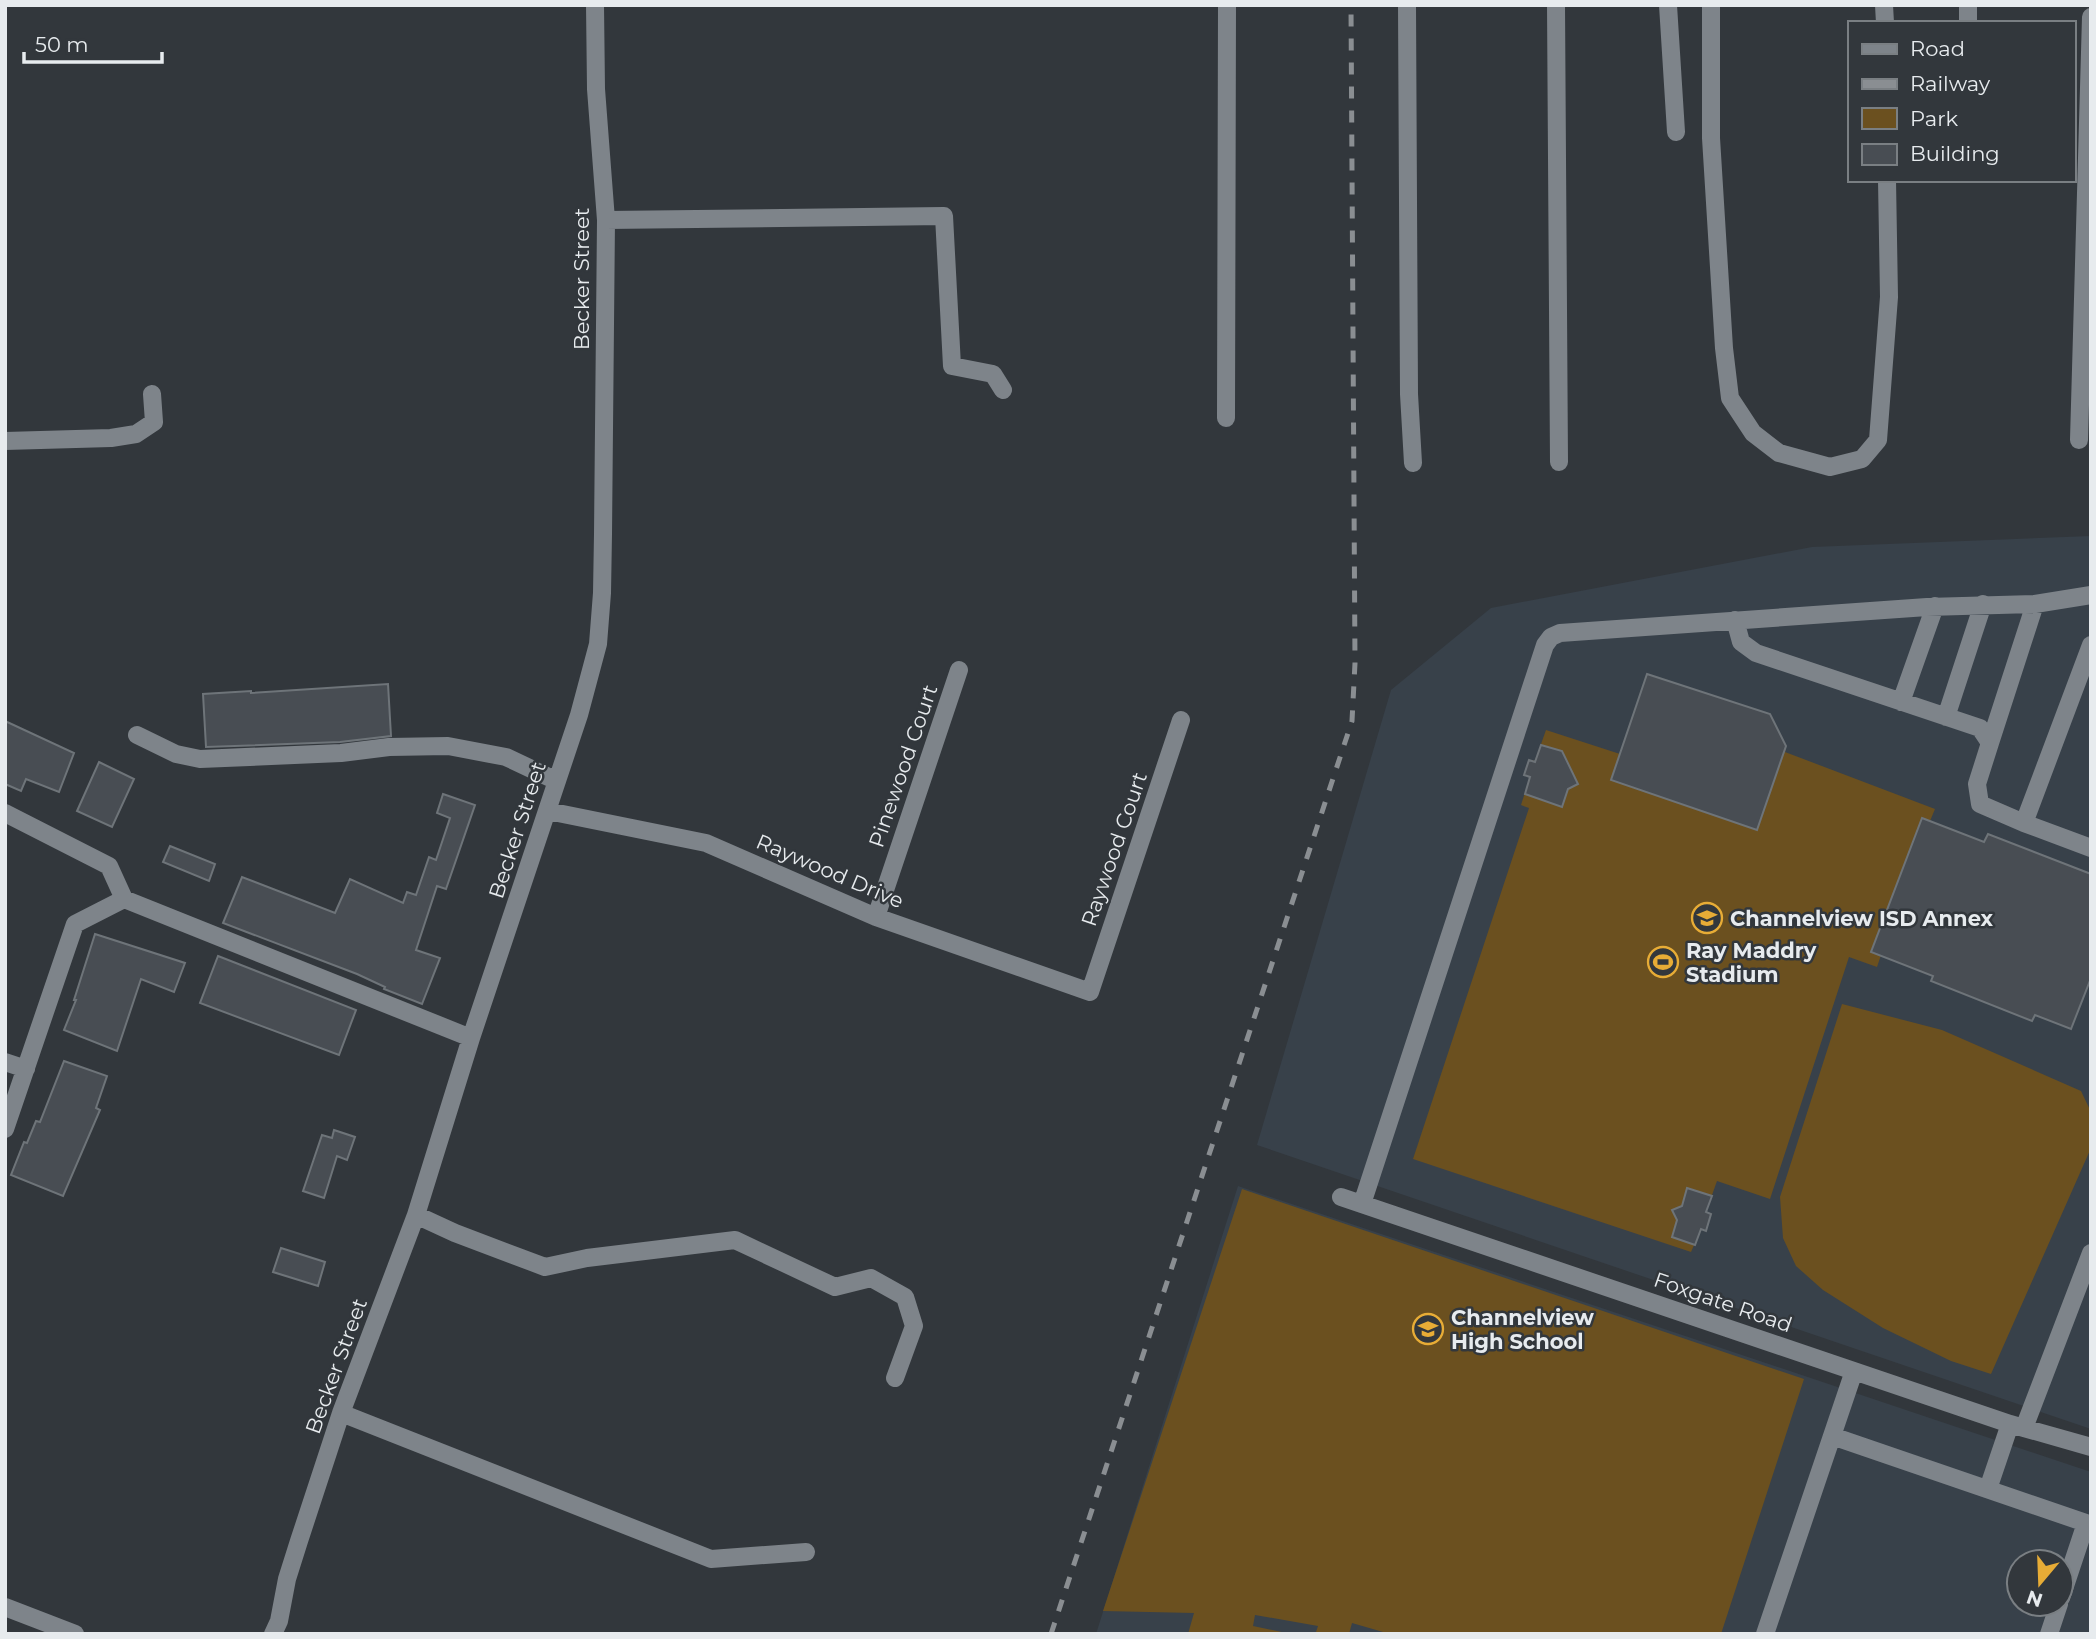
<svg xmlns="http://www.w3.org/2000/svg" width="2096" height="1639" viewBox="0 0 2096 1639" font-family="Montserrat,sans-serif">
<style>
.built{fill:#38414a;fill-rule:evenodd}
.green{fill:#6b501f}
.building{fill:#484d53;stroke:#6e7479;stroke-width:2}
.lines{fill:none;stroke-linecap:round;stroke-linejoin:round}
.minor{stroke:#7e848a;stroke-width:18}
.rail{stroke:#8a8e92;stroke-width:5;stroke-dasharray:12 12;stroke-linecap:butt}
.labels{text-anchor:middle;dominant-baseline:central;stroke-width:5;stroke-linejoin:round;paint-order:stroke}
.street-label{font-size:21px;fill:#e7ebee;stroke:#32373c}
.poi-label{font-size:21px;font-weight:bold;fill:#e7ebee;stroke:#32373c;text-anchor:start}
</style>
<rect width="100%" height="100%" fill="#32373c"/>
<path class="built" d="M2091,536V1429L1257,1145L1391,690L1491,608L1812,547Z
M1238,1186L2091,1472V1634H1096ZM2019,1562H2061V1604H2019Z"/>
<path class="green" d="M1647,674L1770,714L1786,746L1785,752L1935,809L1930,821L1922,818L1871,951L1881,955L1877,967L1849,957L1770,1199L1717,1181L1706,1212L1711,1214L1706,1231L1701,1229L1691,1252L1413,1159L1529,808L1521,805L1530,777L1524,775L1529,760L1535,761L1546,730L1620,754Z
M1842,1004L1942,1030L2081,1091L2091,1112V1148L1991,1374L1951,1361L1883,1328L1823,1290L1796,1266L1783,1238L1780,1197Z
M1242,1189L1804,1379L1721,1634H1390L1352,1623L1349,1634L1316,1632L1318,1626L1255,1615L1253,1626L1291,1634H1188L1194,1613L1103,1611Z"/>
<path class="building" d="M1647,674L1770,714L1786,746L1757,830L1611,780Z
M388,684L391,736L340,742L206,747L203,694L251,691V693Z
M5,721L74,753L59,792L26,779L21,791L5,784Z
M1541,745L1562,751L1578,784L1568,789L1562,807L1525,794L1530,777L1524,775L1529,760L1535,762Z
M99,762L134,779L112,827L77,811Z
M443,794L475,805L446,889L437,886L416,950L440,958L422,1004L384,989L385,987L357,974L223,923L242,877L335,913L350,879L403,903L407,892L416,895L429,857L436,860L450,818L437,813Z
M1922,818L1984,842L1988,834L2091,874V978L2071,1029L2035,1015L2032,1021L1931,981L1933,976L1871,952Z
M170,846L215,864L209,881L163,862Z
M95,934L185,963L174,992L141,979L117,1051L64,1030L76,1000H74Z
M218,956L356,1010L339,1055L200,1003Z
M64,1061L107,1076L96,1108L100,1110L63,1196L11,1175L24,1142L27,1143L36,1121L40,1122Z
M334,1130L355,1137L347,1160L337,1156L324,1198L303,1191L322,1135L332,1138Z
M1687,1188L1712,1196L1706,1212L1711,1214L1706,1231L1701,1229L1695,1245L1672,1237L1677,1220L1672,1210L1682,1206Z
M281,1248L325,1262L318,1286L273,1272Z"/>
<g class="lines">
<path class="minor" d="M1407,5L1409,394L1413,463
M1556,5L1559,462
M1668,5L1676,132
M1711,5V138L1724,348L1730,398L1753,433L1779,453L1830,467L1862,459L1878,440L1889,297L1887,180
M1884,5L1885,23
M1968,23V5
M606,220L944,216L952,366L993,374L1003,390
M1226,418L1227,5
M2079,440L2091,17
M5,441L111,438L136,434L154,422L152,394
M1735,620L1741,642L1756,653L1980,728L1990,743L1977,784L1980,804L2024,823
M2091,645L2024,823L2091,848
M1901,702L1935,606
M1946,717L1983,604
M137,735L176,754L200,759L341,753L389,747L448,746L506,757L557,781
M1990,743L2035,604
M548,811L706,843L876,917L1090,992L1181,720
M5,813L109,866L124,899
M876,917L959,670
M5,1062L26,1069
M5,1129L75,924L124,899L471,1038
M1341,1197L2010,1424L2091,1447
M1362,1204L1545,645L1551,637L1560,633L1927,607L2035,604L2091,595
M416,1215L455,1233L545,1267L587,1258L735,1240L835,1287L871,1278L905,1297L914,1326L895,1378
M341,1413L711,1559L806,1552
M2024,1428L2091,1253
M1832,1436L2086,1523L2061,1598
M1988,1489L2010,1424
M5,1607L75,1634
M273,1634L279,1621L287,1579L299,1541L341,1413L416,1215L471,1038L579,715L598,644L602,593L603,534L606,220L596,89L595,5
M1765,1634L1854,1371
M2049,1634L2059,1604"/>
<path class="rail" d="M1051,1634L1352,721L1355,663L1351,5"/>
</g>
<defs>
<g id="school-ring" transform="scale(1.575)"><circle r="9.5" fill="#32373c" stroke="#e7ac36" stroke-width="1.5"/><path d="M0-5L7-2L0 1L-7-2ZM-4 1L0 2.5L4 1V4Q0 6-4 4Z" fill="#e7ac36"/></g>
<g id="stadium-ring" transform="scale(1.575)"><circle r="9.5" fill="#32373c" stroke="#e7ac36" stroke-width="1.5"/><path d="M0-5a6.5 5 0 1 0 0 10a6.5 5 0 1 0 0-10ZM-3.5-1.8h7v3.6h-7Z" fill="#e7ac36"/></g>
</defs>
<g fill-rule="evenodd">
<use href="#school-ring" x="1707" y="918"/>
<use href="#stadium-ring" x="1663" y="962"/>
<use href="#school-ring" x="1428" y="1329"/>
</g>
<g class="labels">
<g class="street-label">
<text transform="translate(581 279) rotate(-90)">Becker Street</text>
<text transform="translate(903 766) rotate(-71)">Pinewood Court</text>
<text transform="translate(517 830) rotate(-72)">Becker Street</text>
<text transform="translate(1114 849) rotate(-71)">Raywood Court</text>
<text transform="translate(830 871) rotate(23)">Raywood Drive</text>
<text transform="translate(1723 1302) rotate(19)">Foxgate Road</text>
<text transform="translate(336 1366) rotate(-70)">Becker Street</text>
</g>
<g class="poi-label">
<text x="1730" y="918">Channelview ISD Annex</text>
<text x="1686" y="950">Ray Maddry<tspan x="1686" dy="24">Stadium</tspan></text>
<text x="1451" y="1317">Channelview<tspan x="1451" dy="24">High School</tspan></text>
</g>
</g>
<rect width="2096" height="1639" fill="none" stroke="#e7ebee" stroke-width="14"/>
<rect x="1848" y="21" width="228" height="161" fill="#32373c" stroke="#7a7f83" stroke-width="2"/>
<rect x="1862" y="44" width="35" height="10" fill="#7e848a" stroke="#7a7f83" stroke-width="2"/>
<text x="1910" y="56" font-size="21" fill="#e7ebee">Road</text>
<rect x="1862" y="79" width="35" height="10" fill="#8a8e92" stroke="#7a7f83" stroke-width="2"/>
<text x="1910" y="91" font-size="21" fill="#e7ebee">Railway</text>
<rect x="1862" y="108" width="35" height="21" fill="#6b501f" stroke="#7a7f83" stroke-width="2"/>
<text x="1910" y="126" font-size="21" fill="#e7ebee">Park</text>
<rect x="1862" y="144" width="35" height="21" fill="#484d53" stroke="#7a7f83" stroke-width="2"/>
<text x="1910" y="161" font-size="21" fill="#e7ebee">Building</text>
<g transform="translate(2040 1583) rotate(199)"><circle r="33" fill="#32373c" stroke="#7a7f83" stroke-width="2"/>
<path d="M0-5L12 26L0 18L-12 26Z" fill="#e7ac36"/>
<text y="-10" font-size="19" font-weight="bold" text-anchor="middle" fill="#e7ebee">N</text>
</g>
<path d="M24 52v10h138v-10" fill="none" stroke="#e7ebee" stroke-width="3.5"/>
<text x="35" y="52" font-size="21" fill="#e7ebee" stroke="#32373c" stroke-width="5" paint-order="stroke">50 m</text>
</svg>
